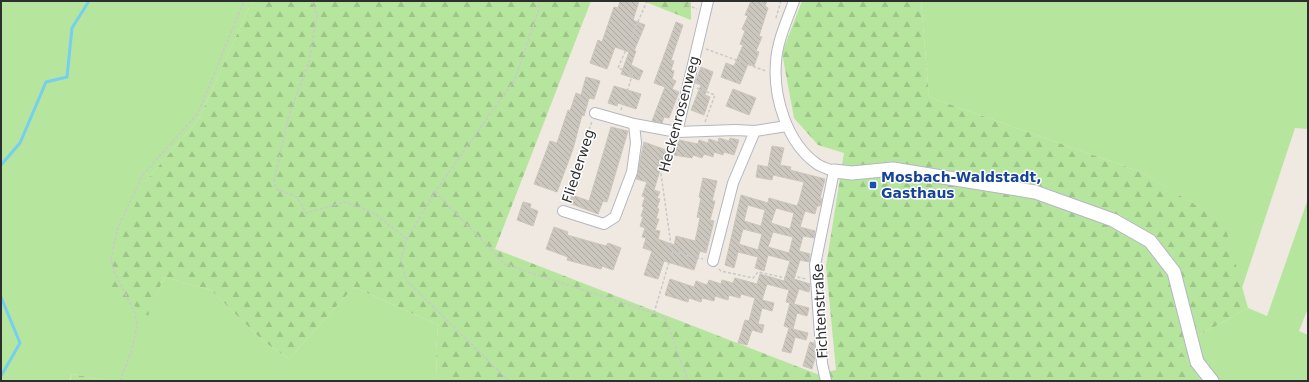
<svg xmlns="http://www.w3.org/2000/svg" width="1309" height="382" viewBox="0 0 1309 382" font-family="'DejaVu Sans',sans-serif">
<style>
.grass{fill:#b6e59e}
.forest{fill:url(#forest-firs)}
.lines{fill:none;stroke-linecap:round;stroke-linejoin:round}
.stream{stroke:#75cff0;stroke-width:3}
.building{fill:url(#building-back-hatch);stroke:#cbc5ba;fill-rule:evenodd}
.minor-casing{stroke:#b4b7c1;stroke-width:12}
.tertiary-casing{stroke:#b4b7c1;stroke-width:15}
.path{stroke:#c9c9c9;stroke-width:1.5;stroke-dasharray:3 2;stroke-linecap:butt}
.minor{stroke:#fff;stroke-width:10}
.tertiary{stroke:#fff;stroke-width:13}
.transit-dot{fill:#1a4fb4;stroke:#fff;stroke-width:1.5}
.labels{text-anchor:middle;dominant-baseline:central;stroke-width:3;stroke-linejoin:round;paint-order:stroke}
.street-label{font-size:14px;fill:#2e2e2e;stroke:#fff}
.transit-label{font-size:14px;font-weight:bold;fill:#164399;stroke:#fff;text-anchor:start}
</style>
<defs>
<pattern id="forest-firs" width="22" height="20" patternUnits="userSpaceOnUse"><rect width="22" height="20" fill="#b6e59e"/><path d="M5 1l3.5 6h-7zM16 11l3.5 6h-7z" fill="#9dc588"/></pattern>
<pattern id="building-back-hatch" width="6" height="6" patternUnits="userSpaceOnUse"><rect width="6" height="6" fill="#cbc7bf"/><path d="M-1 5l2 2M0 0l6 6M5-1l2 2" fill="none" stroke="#afaba4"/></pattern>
</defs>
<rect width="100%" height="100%" fill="#efe9e1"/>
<path class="grass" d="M1,1H252L199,119L145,182L148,315L164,277L211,290L263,341L289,359L354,287L438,325L436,351L437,381H109L72,374L69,381H1Z
M921,1H1308V129L1295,128L1242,288L1223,222L1141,172L929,97Z
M1308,199V308L1299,331L1308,335V381H1201L1178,347L1248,308L1267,316Z"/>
<path class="forest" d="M252,1H591L495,249L817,374L836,370L826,266L844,153L818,145L794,118L782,53L802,1H921L929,97L1141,172L1224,222L1248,308L1178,347L1201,381H437L436,351L438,325L354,287L289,359L263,341L211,290L164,277L148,316L105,284L122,235L145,182L199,119Z
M643,1H691V20Z
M72,374L109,381H70Z"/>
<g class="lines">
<path class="stream" d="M1,165L20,143L46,82L67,77L72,28L89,1
M1,297L20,343L1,376"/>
</g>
<path class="building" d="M620,1H639L633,20L645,25L634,51H636L631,65L643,71L639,80L621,74L629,52L615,47L607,69L590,63L598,40L602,42L614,7L618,8Z
M751,1H767L765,6L768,8L759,36L762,37L756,51L759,52L754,66L748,64L740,84L721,77L726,63L734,66L743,45L740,44L745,31L742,29L748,16L745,15Z
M676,22L683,25L671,60L674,61L671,70L674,71L672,79L676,81L672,89L679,92L669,118L664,117L662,123L652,121L665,87L654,83Z
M701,67L713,72L705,95L710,97L704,115L691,110L701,85L695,83Z
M586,77L600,81L594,99L589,98L584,116L582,115L573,149L557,192L534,184L550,141L557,143L568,110L570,111L576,93L581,95Z
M614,86L641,94L636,109L618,103L617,106L608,103Z
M733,89L756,98L749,115L726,106Z
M611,127L628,131L607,202L603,201L598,214L569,203L572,195L589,201Z
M719,138L729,141L730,138L739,140L734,155L724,152L723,155L714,152L713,157L704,154L702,158L693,155L692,158L674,155L679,140L698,144L699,140L708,143L709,139L718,142Z
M644,142L666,150L654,190L660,192L657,198L660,199L657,208L659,209L656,219H659L655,230L660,231L658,239L674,245L676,236L695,241L700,218L697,217L701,198L699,197L703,178L717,181L712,201H715L710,220L714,221L706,253L700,251L694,270L664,261L658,279L644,275L652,251L643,248L646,238L642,237L645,228L640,226L643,217L641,216L644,207L642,206L645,197L642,196L647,182L636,179Z
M772,146L784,148L780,165L791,167L790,170L825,179L820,198L822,199L820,206H817L815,214L805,211L800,227L815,231L814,238L803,236L799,251L810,254L809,262L800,260L794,279L810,284L809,292L799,289L794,304L786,302L789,290L767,284L762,300L774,303L772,311L762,308L758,324L764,325L762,333L752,330L747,345L738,343L745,320L749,321L755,298L741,294L740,298L729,295L728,300L715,296L714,301L702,298L701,302L689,298L688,302L665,295L670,279L694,287L696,281L707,285L709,280L721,284L722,280L733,283L735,278L757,284L760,274L784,281L790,261L768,255L764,271L755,268L758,257L738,252L734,268L725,265L741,195L768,203L769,198L797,206L799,201L804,182L773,175L772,180L756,177L758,165L768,167ZM748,205L765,210L761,226L744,221ZM776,208L794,213L790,229L771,223ZM743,229L762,234L758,250L739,244ZM773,232L793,237L789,253L768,247Z
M523,202L531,204L530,208L538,211L533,226L517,220Z
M554,227L568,232L567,235L606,246L608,243L621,248L613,270L602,266L601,269L567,260L568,257L546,249Z
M790,303L809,308L807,316L797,313L793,329L784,326Z
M789,328L808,333L806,340L795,337L791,353L782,351Z
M810,342L814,343L815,358L812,369L803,366Z"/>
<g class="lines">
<g class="minor-casing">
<path id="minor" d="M794,1C787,20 777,42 776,62C773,97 787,143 817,164C821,167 828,169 834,171L815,265L822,363L826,381
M595,113L634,124L677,132L735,130L755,131L787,126
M677,132L708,1
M563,211L604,224L615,217L632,172L636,143L634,124
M713,261L733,183L755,131"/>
</g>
<g class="tertiary-casing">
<path id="tertiary" d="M834,171L852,173L893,169L1035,192L1113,220L1150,241L1174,272L1197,362L1212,381"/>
</g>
<path class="path" d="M312,1L317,16L309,62L289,115L274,180L276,189L297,197L306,213L345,202L372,212L407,239
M678,1L697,9
M776,18L781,1
M706,49L766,71
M697,88L715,95L705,122
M621,110L633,73L618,68L647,1
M435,192L505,264L665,317L688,381
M566,201L592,121
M672,252L703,259
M719,269L721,271L753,278L758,272L786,278L789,275L806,279
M654,313L672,252L661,174L671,140
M120,381L132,350L137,325L135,313L114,271L111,259L117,230L142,176L198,113L244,1
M509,381L406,280L401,259L407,239L435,192L515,79L539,9L540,1"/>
<use href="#minor" class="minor"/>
<use href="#tertiary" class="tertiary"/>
</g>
<rect class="transit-dot" x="869" y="181" width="8" height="8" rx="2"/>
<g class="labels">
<g class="street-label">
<text transform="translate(679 114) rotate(-75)">Heckenrosenweg</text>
<text transform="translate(578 166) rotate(-72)">Fliederweg</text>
<text transform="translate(820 311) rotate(-93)">Fichtenstraße</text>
</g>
<g class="transit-label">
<text x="881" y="177">Mosbach-Waldstadt,<tspan x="881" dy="16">Gasthaus</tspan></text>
</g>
</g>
<rect width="1309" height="382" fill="none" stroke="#2e2e2e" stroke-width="4"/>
</svg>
